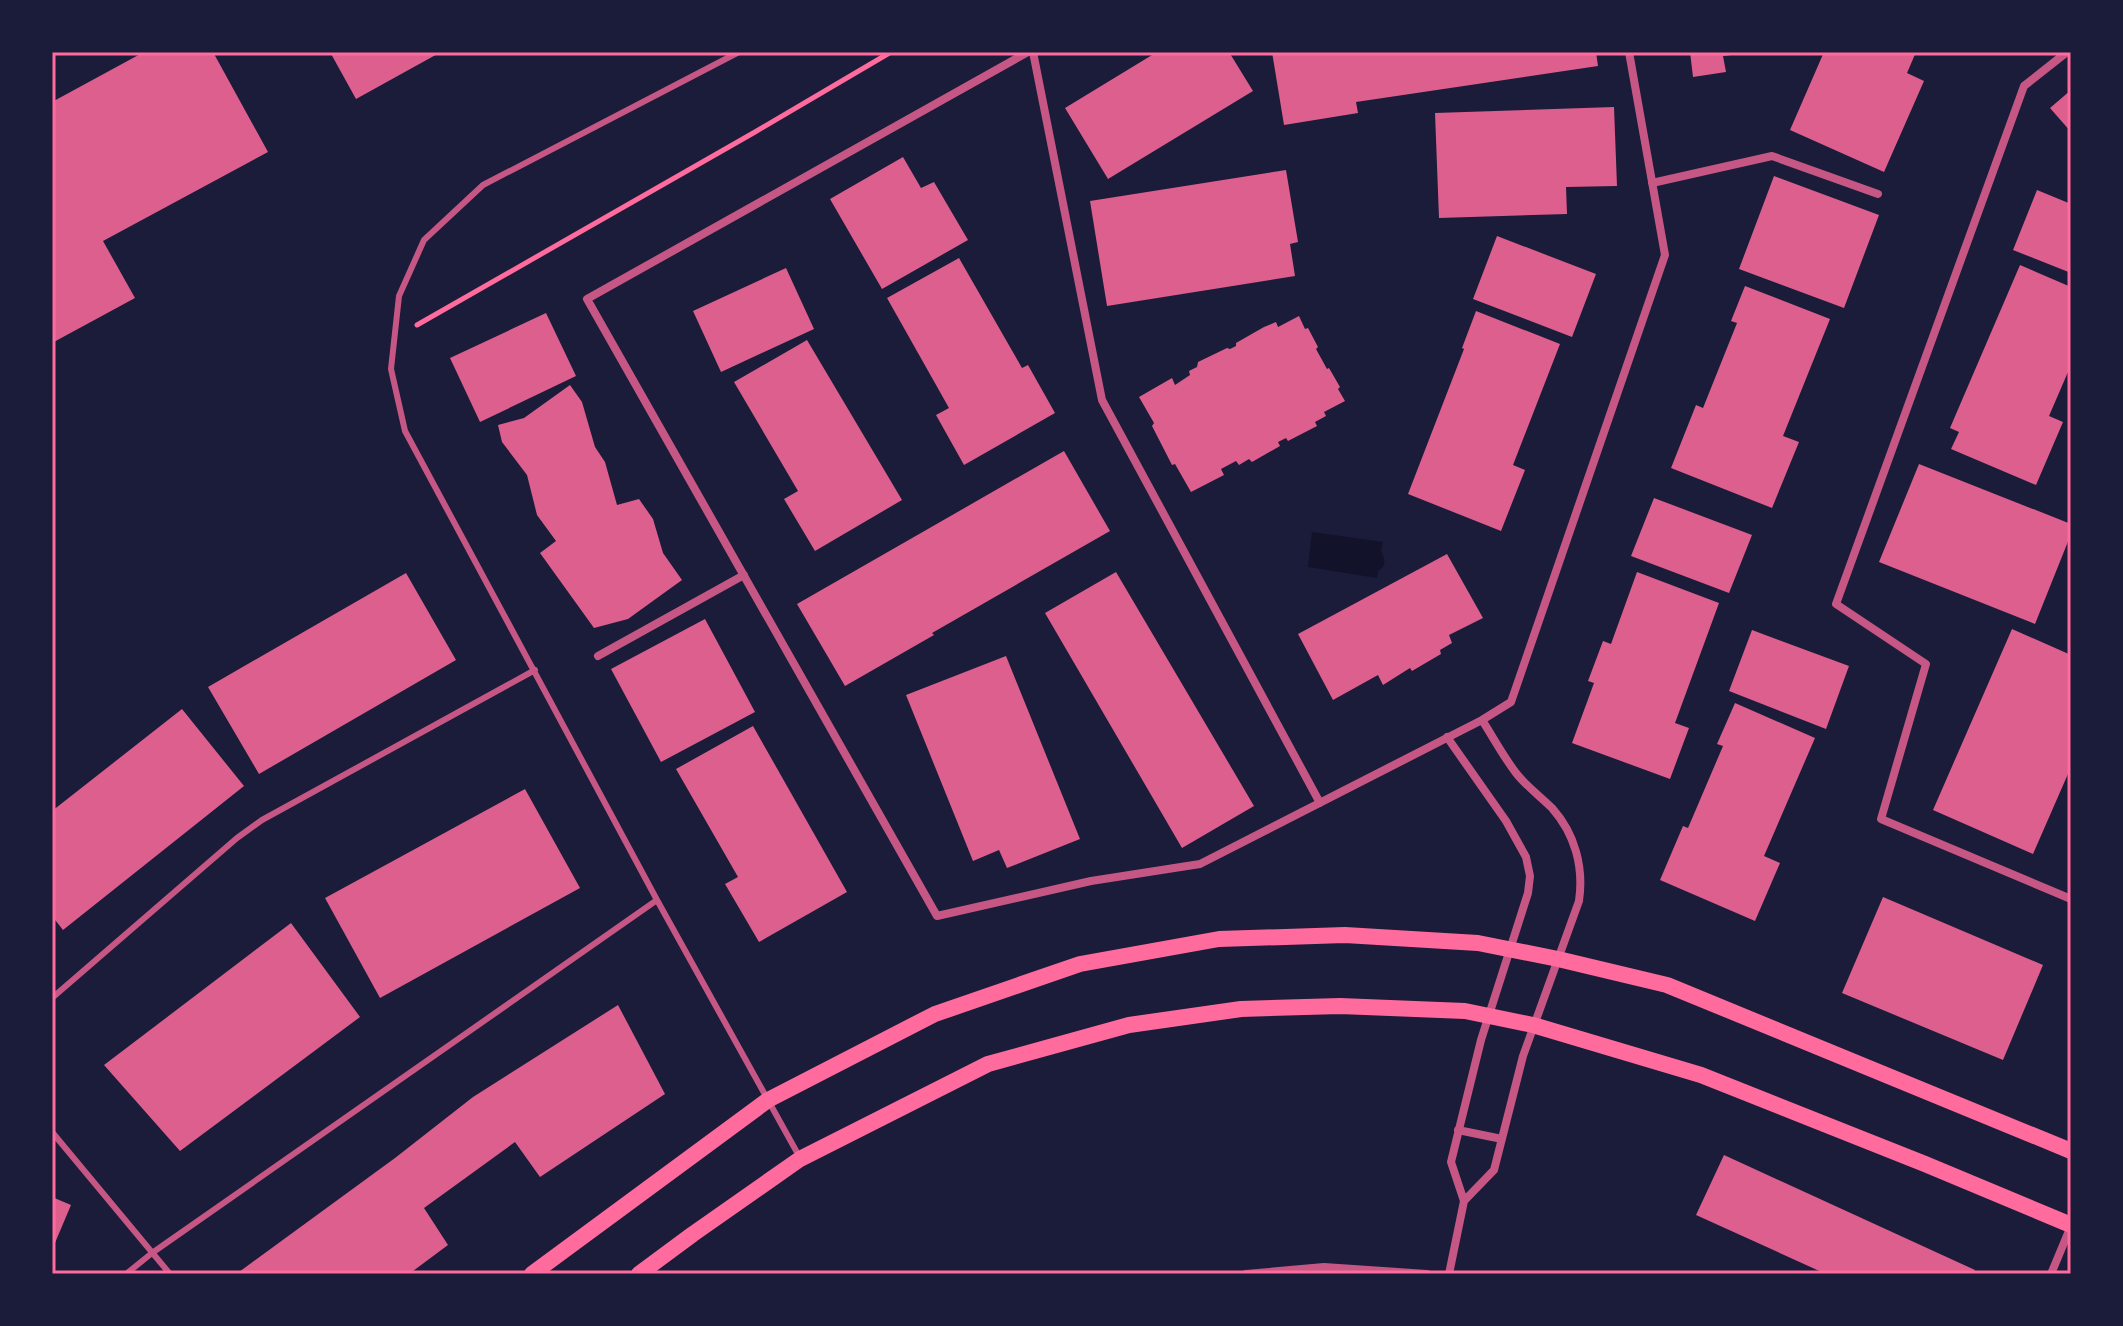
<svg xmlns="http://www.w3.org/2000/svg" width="2123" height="1326" viewBox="0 0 2123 1326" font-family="Poppins,sans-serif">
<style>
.water{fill:#12122b}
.building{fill:#dd5f8e}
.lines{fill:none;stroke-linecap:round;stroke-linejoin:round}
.path{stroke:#ff6b9d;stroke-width:5}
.service{stroke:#c65784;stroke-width:6}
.minor{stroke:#c65784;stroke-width:8}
.secondary{stroke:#ff6b9d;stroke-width:16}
.neatline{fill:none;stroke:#ff6b9d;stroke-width:3}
</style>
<rect width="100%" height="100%" fill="#1b1b3a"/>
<path class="water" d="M1312,532L1383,542L1381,551C1385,558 1387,567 1378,571L1377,578L1308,567Z"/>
<path class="building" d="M144,52H213L268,152L103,241L135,298L52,343V102Z
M330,52H441L356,99Z
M1157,52H1229L1253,91L1108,179L1065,108Z
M1272,52H1596L1598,66L1356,102L1358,113L1284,125Z
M1690,52H1740V54L1723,56L1726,72L1693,77Z
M1824,52H1916L1907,73L1924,81L1884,172L1790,130Z
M2071,90V132L2050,108Z
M1614,107L1617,186L1566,187L1567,214L1439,218L1435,113Z
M903,157L921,188L934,182L968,240L882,289L830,199Z
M1286,170L1298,242L1290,244L1295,276L1107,306L1090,201Z
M1774,176L1879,215L1844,308L1739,269Z
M2037,190L2071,204V273L2013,250Z
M1497,236L1596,274L1572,337L1473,299Z
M959,258L1022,368L1028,365L1055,413L964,465L936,415L949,408L887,298Z
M2020,265L2071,287V365L2049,416L2063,422L2036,485L1951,449L1959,432L1950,428Z
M786,268L814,329L721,372L693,311Z
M1745,286L1830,319L1783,436L1799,442L1772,508L1671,468L1696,405L1703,408L1737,323L1731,321Z
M1476,311L1560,344L1513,465L1525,470L1501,531L1408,494L1464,349L1462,348Z
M546,313L576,376L480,422L450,358Z
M1299,316L1305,329L1308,328L1318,347L1316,349L1327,369L1329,368L1340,387L1338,389L1345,401L1324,412L1326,416L1315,422L1317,426L1288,441L1286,438L1278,442L1280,446L1252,462L1249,459L1239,465L1236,461L1221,469L1224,475L1191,492L1175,464L1172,465L1152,426L1154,423L1139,397L1172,378L1175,385L1190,375L1189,371L1197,367L1198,362L1227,348L1230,349L1236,346V343L1264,327L1276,322L1278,327Z
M807,340L902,500L815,551L784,499L798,491L734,382Z
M570,385L582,402L595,447L605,462L617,505L639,499L653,519L663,553L682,580L628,619L594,628L540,553L556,541L537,515L527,475L502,442L498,425L524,418Z
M1064,451L1110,531L932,633L934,635L845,686L797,604Z
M1919,464L2071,524V534L2035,624L1879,562Z
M1654,498L1752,535L1729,593L1631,556Z
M1447,554L1483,618L1449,635L1452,643L1440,650L1441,654L1412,671L1410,668L1383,685L1378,675L1333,700L1298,634Z
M1116,572L1254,806L1182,848L1045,613Z
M1637,572L1719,603L1675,723L1689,728L1670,779L1572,743L1594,683L1588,681L1603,641L1611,644Z
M406,573L456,660L259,774L208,687Z
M705,619L755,712L661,762L611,669Z
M2012,629L2071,655V767L2033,854L1933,810Z
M1752,630L1849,666L1826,729L1729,691Z
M1006,656L1080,839L1007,868L999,850L973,861L906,695Z
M1735,703L1815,738L1764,856L1780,863L1755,921L1660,880L1683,826L1688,828L1723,746L1717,744Z
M182,709L244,786L63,930L52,916V811Z
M753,726L847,892L759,942L725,884L738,877L676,769Z
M525,789L580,888L380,998L325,898Z
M1883,897L2043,965L2003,1060L1842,993Z
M291,923L360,1017L180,1151L104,1065Z
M618,1005L665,1094L540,1177L515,1142L424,1208L448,1245L409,1274H241L239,1272L395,1158L473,1097Z
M1724,1155L1975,1270L1973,1274H1826L1696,1215Z
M52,1197L71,1205L52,1250Z"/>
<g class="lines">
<path class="path" d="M417,325L755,132L891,52"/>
<path class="service" d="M739,52L483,185L424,240L399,296L391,369L405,431L657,900L799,1156
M52,998L237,838L262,820L535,670
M52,1132L170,1274
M126,1274L152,1253L657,900"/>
<path class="minor" d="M1028,52L587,299L937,916L1091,881L1200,864L1482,720L1511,702L1665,255L1629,52
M1033,52L1102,400L1320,803
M2067,52L2024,86L1836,604L1926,664L1881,819L2071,899
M1652,183L1772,156L1878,194
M598,656L744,575
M1447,737L1506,821L1526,857L1530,876L1528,893L1481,1040L1451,1162L1464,1201L1449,1274
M1458,1130L1502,1139
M1464,1201L1494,1170L1523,1056L1579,901C1584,867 1575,834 1552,808C1540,796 1526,786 1516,773C1503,756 1493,737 1482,720
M1246,1274L1324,1267L1427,1274
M2051,1274L2071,1226"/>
<path class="secondary" d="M532,1274L768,1100L935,1014L1080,964L1219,939L1345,935L1478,943L1558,959L1667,985L2071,1151
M639,1274L693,1234L800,1159L988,1064L1129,1025L1241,1009L1340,1006L1465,1011L1533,1025L1701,1075L1925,1164L2071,1225"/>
</g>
<rect width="2123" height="1326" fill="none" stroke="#1b1b3a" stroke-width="108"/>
<rect x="54" y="54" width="2015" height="1218" class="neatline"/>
</svg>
